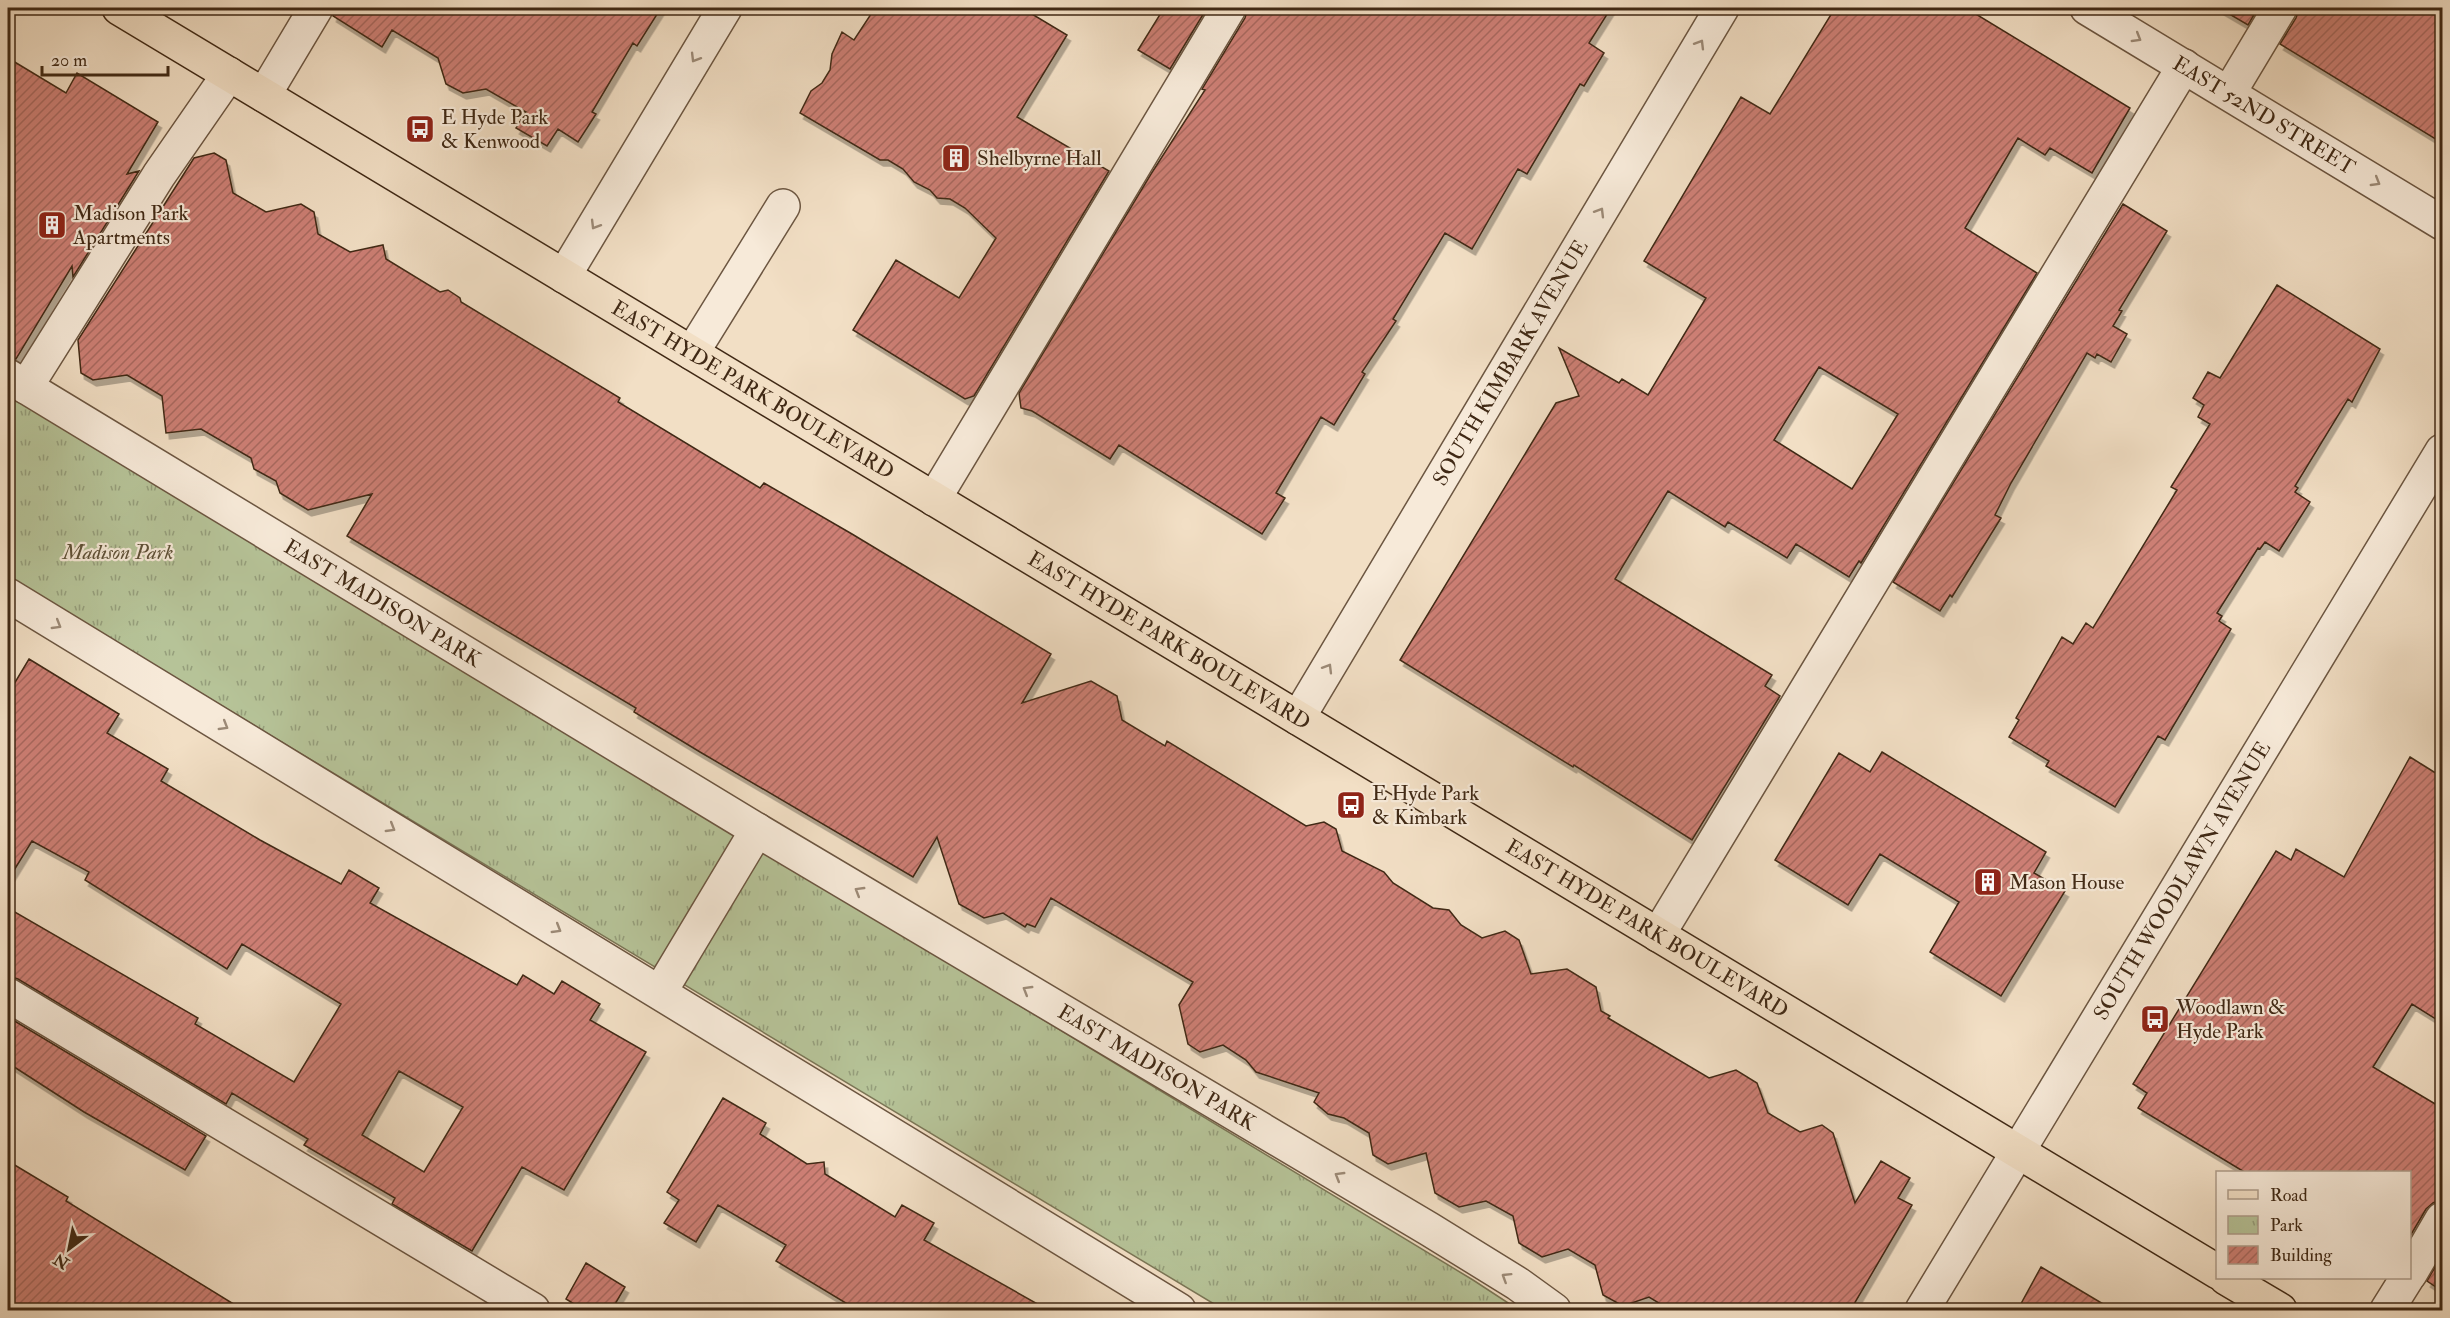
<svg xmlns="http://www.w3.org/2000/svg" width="2450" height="1318" viewBox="0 0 2450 1318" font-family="'IM FELL Double Pica',serif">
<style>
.park{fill:url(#park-tufts);stroke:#7b7656;stroke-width:1.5}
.building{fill:url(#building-hatch);stroke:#402915;stroke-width:1.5;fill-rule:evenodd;filter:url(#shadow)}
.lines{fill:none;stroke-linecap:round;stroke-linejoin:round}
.minor-casing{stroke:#6c5641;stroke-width:36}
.major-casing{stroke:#402915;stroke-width:36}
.minor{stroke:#f7ead9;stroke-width:33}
.major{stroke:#f2dfc5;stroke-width:33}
.oneway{stroke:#9c8a77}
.labels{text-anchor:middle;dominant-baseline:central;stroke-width:4.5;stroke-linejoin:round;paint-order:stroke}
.street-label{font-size:21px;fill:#402915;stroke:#f7ead9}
.poi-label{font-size:21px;fill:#402915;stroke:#f7ead9;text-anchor:start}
.park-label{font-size:21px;font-style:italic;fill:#5e5036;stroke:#f7ead9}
</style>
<defs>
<pattern id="park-tufts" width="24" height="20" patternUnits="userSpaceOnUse" patternTransform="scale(1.5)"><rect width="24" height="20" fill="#b6c398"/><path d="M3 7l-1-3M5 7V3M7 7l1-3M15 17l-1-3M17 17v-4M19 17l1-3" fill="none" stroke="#959e7b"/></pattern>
<pattern id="building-hatch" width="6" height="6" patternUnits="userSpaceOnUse" patternTransform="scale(1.5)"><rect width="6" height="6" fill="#cd7f74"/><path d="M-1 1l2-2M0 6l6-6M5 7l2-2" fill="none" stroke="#a8685e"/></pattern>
<filter id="shadow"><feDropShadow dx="3.5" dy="6" stdDeviation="0" flood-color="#0004"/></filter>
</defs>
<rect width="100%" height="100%" fill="#f2dfc5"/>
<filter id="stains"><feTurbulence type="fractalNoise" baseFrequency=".00333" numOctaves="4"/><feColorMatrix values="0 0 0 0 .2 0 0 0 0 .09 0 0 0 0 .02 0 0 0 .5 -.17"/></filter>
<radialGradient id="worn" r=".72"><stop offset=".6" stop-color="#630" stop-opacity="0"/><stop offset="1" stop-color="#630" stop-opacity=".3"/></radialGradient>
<path class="park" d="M8,393L1473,1280L1519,1310H1224L8,577Z"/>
<path class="building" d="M335,8H661L637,46L633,43L592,112L596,114L578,142L558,129L547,146L516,128L526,112L486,89L463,93L446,84L438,58L392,30L382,47L333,16Z
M875,8H1022L1067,35L1017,117L1109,171L974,396L965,399L853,330L896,260L959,298L996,238L965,208L950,199L937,198L930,190L914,182L903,169L888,160H880L800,113L811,91L822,83L830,70L832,54L842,32L854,40Z
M1164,8H1207L1170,69L1138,50Z
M1248,8H1611L1589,43L1604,53L1584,86L1580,84L1527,174L1518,169L1472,249L1445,233L1393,319L1396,321L1362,372L1365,374L1334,425L1321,417L1276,493L1285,498L1262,534L1119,445L1110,459L1032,411L1021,408L1019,393L1151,174L1205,90L1202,89L1245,18Z
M1835,8H1966L2130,108L2092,173L2050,148L2045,155L2018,138L1965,228L2037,273L1861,563L1859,561L1849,577L1796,544L1787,558L1728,522L1725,527L1668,491L1615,579L1772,675L1765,686L1780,696L1692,840L1574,765L1573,767L1400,660L1556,403L1579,396L1559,348L1619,383L1622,379L1648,395L1706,298L1644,261L1741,97L1770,114ZM1819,367L1898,414L1852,489L1774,440Z
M2219,8H2258L2248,25Z
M2299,8H2442V143L2280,44L2296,18Z
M8,58L66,93L77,73L158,122L127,174L139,171L73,277L72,266L16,359L8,357Z
M214,153L226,160L233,193L266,212L301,204L314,212L318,234L350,252L383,245L386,259L440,292L448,290L460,298L461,302L620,398L618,402L760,488L764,483L852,534L1051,654L1022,703L1091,681L1117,696L1122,720L1165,746L1167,741L1306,826L1324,822L1336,829L1342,851L1384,872L1393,883L1433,908L1449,910L1461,925L1482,938L1505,931L1519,940L1531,974L1567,969L1596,987L1601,1011L1610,1016L1608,1018L1709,1078L1736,1070L1757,1083L1768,1113L1800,1132L1822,1125L1833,1133L1855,1203L1881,1161L1910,1178L1898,1198L1912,1205L1850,1311H1672L1649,1297L1623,1306L1603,1295L1595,1265L1568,1249L1542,1257L1519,1243L1513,1216L1486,1201L1459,1207L1435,1193L1426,1153L1388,1164L1373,1155L1369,1133L1344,1118L1328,1114L1314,1102L1319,1093L1256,1072L1246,1060L1223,1045L1200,1052L1188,1044L1179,1005L1193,982L1051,898L1035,927L1027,924L1025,927L1003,913L984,918L959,904L937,837L913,877L700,752L634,712L636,708L347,536L372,494L308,510L280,493L276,481L254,469L251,458L201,429L166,433L162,396L127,375L93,380L81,373L78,340L194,158Z
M2123,204L2167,231L2119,310L2122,311L2113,326L2127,334L2111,362L2097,354L2095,358L2087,353L2011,483L1995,515L2001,518L1952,597L1950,595L1940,611L1893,582Z
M2277,285L2380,349L2352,402L2348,399L2295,486L2298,488L2295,492L2310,502L2279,551L2265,542L2260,549L2258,548L2217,613L2222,616L2219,621L2231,629L2165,740L2158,736L2115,807L2046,766L2049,761L2009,737L2019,720L2016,718L2062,637L2073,644L2086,623L2093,628L2177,490L2171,487L2210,424L2198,417L2204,405L2193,398L2208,372L2220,378Z
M29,659L119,714L107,733L168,769L161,781L260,840L341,884L349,870L379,888L370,903L517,985L523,975L554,994L562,981L600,1004L590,1020L646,1052L564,1190L522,1167L472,1251L392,1204L395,1198L304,1145L308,1139L232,1093L226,1104L18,979L8,976V908L198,1018L195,1024L294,1082L341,1004L242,944L227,969L85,880L89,872L32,841L8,880V694ZM399,1071L463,1107L424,1172L362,1135Z
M1882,752L2046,852L2034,873L2065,891L2001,996L1930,952L1959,902L1880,854L1848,905L1775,860L1839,753L1870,772Z
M2410,757L2442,777V1023L2412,1004L2373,1067L2442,1108V1200L2433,1203L2426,1209L2409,1238V1173H2246L2138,1108L2147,1093L2133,1084L2276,851L2291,860L2296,849L2344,877Z
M8,1017L206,1136L185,1170L84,1112L8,1063Z
M723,1098L766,1123L760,1134L807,1164L824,1162L825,1174L895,1217L902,1205L934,1223L924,1240L1050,1311H859L776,1261L786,1245L718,1205L696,1242L664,1223L679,1200L667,1192Z
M8,1161L68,1197L66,1201L245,1311H25L8,1300Z
M2442,1255V1291L2427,1281Z
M586,1263L625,1287L611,1311H585L566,1299Z
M2041,1267L2115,1311H2017Z"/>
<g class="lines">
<g class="minor-casing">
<g id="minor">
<path id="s1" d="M2087,8L2442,223"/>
<path d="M2229,93L2280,8"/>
<path d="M264,95L316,8"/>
<path d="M564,276L725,8"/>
<path d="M692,353L783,206"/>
<path id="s2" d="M8,376L757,830L1429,1229L1518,1284L1554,1310"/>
<path d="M26,387L159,175L229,74"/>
<path d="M934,499L1229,8"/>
<path d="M8,595L1179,1310"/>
<path id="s3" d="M1298,718L1722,8"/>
<path d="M1658,935L2184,66"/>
<path d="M660,992L757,830"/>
<path d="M8,995L533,1310"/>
<path d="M2410,1274L2442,1219"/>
<path id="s4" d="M1922,1310L2442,451"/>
<path d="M2387,1310L2407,1278"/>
</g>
</g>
<g class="major-casing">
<g id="major">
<path id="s5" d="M119,8L2218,1272"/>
<path d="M2226,1278L2280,1310"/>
</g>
</g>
<use href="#minor" class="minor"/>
<use href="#major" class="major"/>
</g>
<defs><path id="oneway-chevron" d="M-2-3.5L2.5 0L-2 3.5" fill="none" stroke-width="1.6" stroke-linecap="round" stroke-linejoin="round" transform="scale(1.5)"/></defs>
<g class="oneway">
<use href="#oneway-chevron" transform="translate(2137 38) rotate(31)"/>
<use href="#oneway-chevron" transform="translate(1700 44) rotate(-59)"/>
<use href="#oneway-chevron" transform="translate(695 58) rotate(121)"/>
<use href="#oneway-chevron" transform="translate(2376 182) rotate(31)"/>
<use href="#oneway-chevron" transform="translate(1600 212) rotate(-59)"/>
<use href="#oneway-chevron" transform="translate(595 225) rotate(121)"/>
<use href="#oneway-chevron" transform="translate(57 625) rotate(31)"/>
<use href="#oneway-chevron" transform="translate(1328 668) rotate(-59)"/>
<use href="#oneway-chevron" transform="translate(224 726) rotate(31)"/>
<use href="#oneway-chevron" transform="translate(391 828) rotate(31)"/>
<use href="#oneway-chevron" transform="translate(859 891) rotate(-149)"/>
<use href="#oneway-chevron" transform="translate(557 929) rotate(31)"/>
<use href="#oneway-chevron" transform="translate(1027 990) rotate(-149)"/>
<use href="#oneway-chevron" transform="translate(1339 1176) rotate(-149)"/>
<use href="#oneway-chevron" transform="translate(1506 1277) rotate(-148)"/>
</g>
<defs>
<g id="bus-square" transform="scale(1.5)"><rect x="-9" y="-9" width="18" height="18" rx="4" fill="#8f2418" stroke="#f7ead9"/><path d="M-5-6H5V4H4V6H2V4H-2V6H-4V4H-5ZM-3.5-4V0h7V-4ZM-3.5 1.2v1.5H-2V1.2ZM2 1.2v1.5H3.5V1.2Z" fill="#fff"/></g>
<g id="building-square" transform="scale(1.5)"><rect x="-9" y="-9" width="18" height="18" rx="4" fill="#8f2418" stroke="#f7ead9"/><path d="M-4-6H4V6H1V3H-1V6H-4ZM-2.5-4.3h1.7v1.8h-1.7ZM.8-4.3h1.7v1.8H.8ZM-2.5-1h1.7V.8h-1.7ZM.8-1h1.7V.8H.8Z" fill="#fff"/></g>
</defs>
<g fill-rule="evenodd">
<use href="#bus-square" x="420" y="129"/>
<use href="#building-square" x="956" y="158"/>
<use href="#building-square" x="52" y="225"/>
<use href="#bus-square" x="1351" y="805"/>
<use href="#building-square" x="1988" y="882"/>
<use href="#bus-square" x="2155" y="1019"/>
</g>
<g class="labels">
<g class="street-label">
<text stroke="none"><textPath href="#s1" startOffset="207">EAST 52ND STREET</textPath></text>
<text stroke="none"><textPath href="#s3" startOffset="414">SOUTH KIMBARK AVENUE</textPath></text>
<text stroke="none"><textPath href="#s5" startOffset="740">EAST HYDE PARK BOULEVARD</textPath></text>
<text stroke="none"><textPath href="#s2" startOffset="438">EAST MADISON PARK</textPath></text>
<text stroke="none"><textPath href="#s5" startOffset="1226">EAST HYDE PARK BOULEVARD</textPath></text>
<text stroke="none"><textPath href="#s4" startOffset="502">SOUTH WOODLAWN AVENUE</textPath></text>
<text stroke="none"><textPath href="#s5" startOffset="1784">EAST HYDE PARK BOULEVARD</textPath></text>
<text stroke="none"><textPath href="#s2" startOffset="1341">EAST MADISON PARK</textPath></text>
</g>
<g class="poi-label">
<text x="441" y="117">E Hyde Park<tspan x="441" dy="24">&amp; Kenwood</tspan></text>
<text x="977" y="158">Shelbyrne Hall</text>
<text x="73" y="213">Madison Park<tspan x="73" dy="24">Apartments</tspan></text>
<text x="1372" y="793">E Hyde Park<tspan x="1372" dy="24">&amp; Kimbark</tspan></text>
<text x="2009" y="882">Mason House</text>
<text x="2176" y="1007">Woodlawn &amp;<tspan x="2176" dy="24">Hyde Park</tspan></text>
</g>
<g class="park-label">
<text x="118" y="552">Madison Park</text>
</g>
</g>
<rect width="2450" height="1318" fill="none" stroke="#f2dfc5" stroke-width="30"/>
<rect x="9" y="9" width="2432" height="1300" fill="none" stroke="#402915" stroke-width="3"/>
<rect x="15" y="15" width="2420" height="1288" fill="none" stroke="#402915" stroke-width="1.5"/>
<rect x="2216" y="1171" width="195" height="108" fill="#f7ead9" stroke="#ae9d8b" stroke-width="1.5"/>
<rect x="2228" y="1190" width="30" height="9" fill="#f2dfc5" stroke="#ae9d8b" stroke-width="1.5"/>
<text x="2270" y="1201" font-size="18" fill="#402915">Road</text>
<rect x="2228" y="1216" width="30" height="18" fill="url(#park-tufts)" stroke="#ae9d8b" stroke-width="1.5"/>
<text x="2270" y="1231" font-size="18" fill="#402915">Park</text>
<rect x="2228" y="1246" width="30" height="18" fill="url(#building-hatch)" stroke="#ae9d8b" stroke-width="1.5"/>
<text x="2270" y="1261" font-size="18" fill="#402915">Building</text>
<g transform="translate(69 1249) rotate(212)" stroke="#f7ead9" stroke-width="4.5" paint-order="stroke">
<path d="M0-4.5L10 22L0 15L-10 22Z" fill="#402915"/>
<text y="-9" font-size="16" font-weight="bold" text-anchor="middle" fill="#402915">N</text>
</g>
<path d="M42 66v9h126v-9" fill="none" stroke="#402915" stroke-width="3"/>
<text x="51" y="66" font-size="18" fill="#402915" stroke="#f7ead9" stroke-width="4.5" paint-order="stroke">20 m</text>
<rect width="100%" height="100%" filter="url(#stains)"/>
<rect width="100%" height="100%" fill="url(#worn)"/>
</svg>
